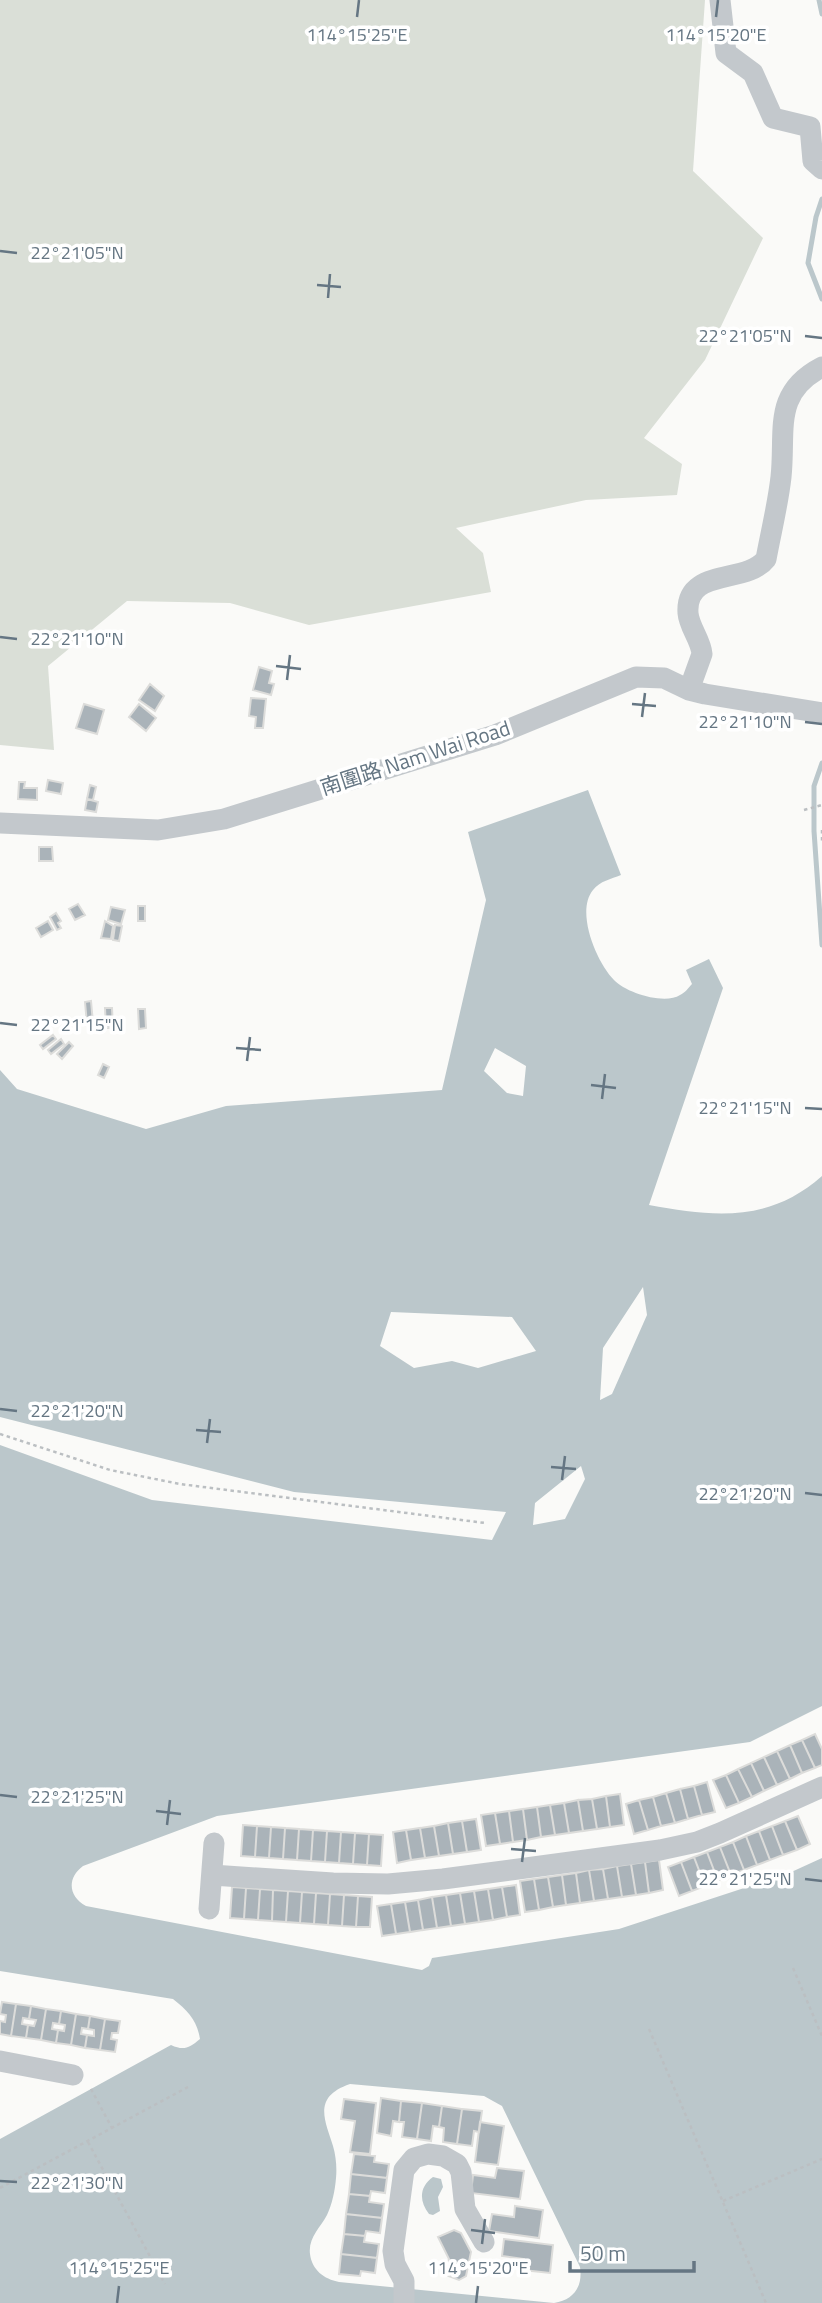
<svg xmlns="http://www.w3.org/2000/svg" width="822" height="2303" viewBox="0 0 822 2303" font-family="'Titillium Web','Noto Sans TC',sans-serif">
<style>
.green{fill:#dadfd7}
.water{fill:#bbc7cb;fill-rule:evenodd}
.lines{fill:none;stroke-linecap:round;stroke-linejoin:round}
.stream{stroke:#bbc7cb;stroke-width:5}
.building{fill:#aab3b9;stroke:#dcdcda;stroke-width:2}
.path{stroke:#bbbfc2;stroke-width:2.5;stroke-dasharray:3.5 3.5;stroke-linecap:butt}
.minor{stroke:#c3c8cc;stroke-width:21}
.ticks{fill:none;stroke:#657683;stroke-width:2.5}
.labels{text-anchor:middle;dominant-baseline:central;stroke-width:7;stroke-linejoin:round;paint-order:stroke}
.street-label{font-size:21px;fill:#657683;stroke:#fff}
.ticks-label{font-size:18px;text-anchor:middle;fill:#657683;stroke:#fff;stroke-width:7;stroke-linejoin:round;paint-order:stroke}
</style>
<rect width="100%" height="100%" fill="#fafaf8"/>
<path class="green" d="M0,0H705L693,171L763,238L705,360L644,438L682,464L677,495L586,500L456,528L483,553L491,592L309,625L230,603L127,601L48,666L54,750L0,745Z"/>
<path class="water" d="M588,790L621,875C611,879 600,881 593,890C575,912 597,963 614,980C626,993 665,1005 680,995C685,993 689,987 692,984L686,970L709,959L723,988L649,1205C714,1217 769,1223 822,1176V1706L750,1742L217,1816L83,1866C67,1878 68,1896 86,1906L422,1970L429,1966L432,1958L619,1929L787,1874L822,1858V2303H0V2139L171,2045C184,2051 189,2048 200,2039C197,2020 188,2011 173,1999L0,1971V1445L152,1500L492,1540L506,1512L294,1492L0,1417V1070L17,1089L146,1129L226,1106L442,1090L486,900L468,832ZM495,1048L526,1066L523,1096L507,1093L484,1071ZM643,1287L647,1315L612,1394L600,1400L603,1348ZM391,1312L512,1317L536,1351L478,1368L452,1361L414,1368L380,1346ZM581,1466L585,1479L565,1519L533,1525L535,1503ZM350,2084L484,2096L502,2106L580,2267C583,2286 574,2300 554,2303L339,2282C324,2279 312,2270 310,2254C308,2238 320,2228 327,2215C332,2204 335,2191 336,2178C337,2168 336,2156 333,2146C325,2120 312,2097 350,2084Z
M433,2177L441,2179L443,2187L438,2197L440,2211L433,2215L429,2214C419,2201 419,2187 433,2177Z"/>
<g class="lines">
<path class="stream" d="M819,0L822,14
M822,199L816,217L808,263L822,299
M822,763L814,786V831L822,945"/>
</g>
<path class="building" d="M259,667L272,671L269,683L274,684L271,695L253,690Z
M150,684L164,696L155,711L139,700Z
M251,698L266,699L263,728H255L256,717L249,716Z
M84,704L104,710L97,734L76,728Z
M139,704L156,718L146,731L129,717Z
M48,780L63,783L61,794L46,791Z
M19,782H25L24,788H37V800L18,799Z
M90,785L96,787L93,800L87,799Z
M87,799L98,802L96,812L85,810Z
M39,847H52L53,861H39Z
M78,904L85,915L75,920L69,909Z
M138,906H145V921H138Z
M111,907L125,910L121,924L108,920Z
M56,913L61,921L58,923L61,928L57,930L50,917Z
M48,921L53,930L41,937L36,928Z
M105,921L113,926L111,939L101,938Z
M115,925L122,926L119,941L113,940Z
M91,1001L93,1023L87,1024L85,1002Z
M105,1008H112L113,1028H106Z
M138,1009H145L146,1028L139,1029Z
M53,1035L56,1039L43,1049L40,1045Z
M61,1039L64,1044L51,1054L48,1050Z
M69,1042L73,1046L62,1059L57,1054Z
M103,1064L109,1067L104,1078L98,1075Z
M815,1734L822,1749V1765L815,1768L802,1740Z
M802,1740L815,1768L802,1773L790,1745Z
M790,1745L802,1773L790,1779L777,1751Z
M777,1751L790,1779L777,1785L764,1757Z
M764,1757L777,1785L764,1791L751,1763Z
M751,1763L764,1791L752,1797L738,1769Z
M738,1769L752,1797L739,1803L726,1775Z
M726,1775L739,1803L726,1808L713,1780Z
M707,1782L715,1812L702,1815L694,1786Z
M694,1786L702,1815L688,1819L680,1789Z
M680,1789L688,1819L675,1823L666,1793Z
M666,1793L675,1823L661,1826L653,1797Z
M620,1794L624,1825L610,1827L606,1796Z
M606,1796L610,1827L597,1829L592,1799Z
M653,1797L661,1826L648,1830L639,1800Z
M592,1799L597,1829L583,1831L578,1800Z
M578,1800L583,1831L569,1833L564,1803Z
M639,1800L648,1830L634,1834L626,1804Z
M564,1803L569,1833L555,1835L550,1805Z
M550,1805L555,1835L541,1837L537,1807Z
M537,1807L541,1837L527,1840L523,1809Z
M523,1809L527,1840L513,1842L509,1811Z
M509,1811L513,1842L500,1844L495,1813Z
M495,1813L500,1844L486,1846L481,1815Z
M798,1816L810,1844L797,1850L785,1821Z
M476,1819L481,1850L467,1852L462,1821Z
M462,1821L467,1852L453,1854L448,1823Z
M785,1821L797,1850L783,1855L772,1826Z
M448,1823L453,1854L439,1856L434,1826Z
M243,1825L257,1826L255,1857L241,1856Z
M257,1826L271,1827L269,1858L255,1857Z
M434,1826L439,1856L425,1858L420,1828Z
M772,1826L783,1855L770,1860L759,1831Z
M271,1827L285,1828L283,1859L269,1858Z
M285,1828L299,1829L297,1860L283,1859Z
M420,1828L425,1858L411,1860L406,1830Z
M299,1829L313,1830L311,1861L297,1860Z
M313,1830L327,1831L325,1862L311,1861Z
M406,1830L411,1860L397,1863L393,1832Z
M327,1831L341,1832L339,1863L325,1862Z
M759,1831L770,1860L757,1865L746,1836Z
M341,1832L355,1833L353,1864L339,1863Z
M355,1833L369,1834L367,1865L353,1864Z
M369,1834L383,1835L381,1866L367,1865Z
M746,1836L757,1865L744,1870L733,1842Z
M733,1842L744,1870L731,1875L720,1847Z
M720,1847L731,1875L718,1881L707,1852Z
M707,1852L718,1881L705,1886L694,1857Z
M694,1857L705,1886L692,1891L681,1862Z
M659,1860L663,1890L649,1893L645,1862Z
M645,1862L649,1893L636,1895L631,1864Z
M681,1862L692,1891L679,1896L668,1867Z
M631,1864L636,1895L622,1897L617,1866Z
M617,1866L622,1897L608,1899L603,1869Z
M603,1869L608,1899L594,1901L589,1870Z
M589,1870L594,1901L580,1903L576,1873Z
M576,1873L580,1903L566,1905L562,1875Z
M562,1875L566,1905L553,1907L548,1877Z
M548,1877L553,1907L539,1910L534,1879Z
M534,1879L539,1910L525,1912L520,1881Z
M516,1885L520,1915L507,1917L502,1887Z
M232,1887L246,1888L244,1919L230,1918Z
M502,1887L507,1917L493,1920L488,1889Z
M246,1888L260,1889L258,1920L244,1919Z
M260,1889L273,1890L272,1921L258,1920Z
M488,1889L493,1920L479,1922L474,1891Z
M273,1890L288,1891L286,1922L272,1921Z
M288,1891L302,1892L300,1923L286,1922Z
M474,1891L479,1922L465,1924L460,1893Z
M302,1892L316,1893L314,1924L300,1923Z
M316,1893L330,1894L328,1925L314,1924Z
M460,1893L465,1924L451,1926L446,1895Z
M330,1894L344,1895L342,1926L328,1925Z
M344,1895L358,1896L356,1927L342,1926Z
M446,1895L451,1926L437,1928L432,1897Z
M358,1896L372,1897L370,1927H356Z
M432,1897L437,1928L423,1930L418,1900Z
M418,1900L423,1930L410,1932L405,1902Z
M405,1902L410,1932L396,1934L391,1904Z
M391,1904L396,1934L382,1936L377,1906Z
M2,2002L16,2004L11,2036L0,2034V2021L5,2022L6,2015L0,2014Z
M16,2004L31,2006L29,2019L23,2018L22,2024L28,2025L26,2038L11,2036Z
M31,2006L46,2009L41,2040L26,2038L28,2025L34,2026L36,2020L29,2019Z
M46,2009L61,2011L59,2024L53,2023L52,2029L58,2030L56,2043L41,2040Z
M61,2011L76,2014L71,2045L56,2043L58,2030L64,2031L65,2025L59,2024Z
M76,2014L90,2016L88,2029L82,2028L81,2034L87,2035L85,2048L71,2045Z
M90,2016L105,2019L100,2050L85,2048L87,2035L94,2036V2030L88,2029Z
M105,2019L120,2021L118,2033H112L111,2039L117,2040L115,2052L100,2050Z
M381,2098L401,2101L399,2122L393,2121L391,2136L377,2133Z
M344,2099L376,2103L370,2154L350,2152L355,2121L341,2119Z
M401,2101L422,2103L417,2139L402,2137L404,2122H399Z
M422,2103L442,2106L439,2127L433,2126L431,2141L417,2139Z
M442,2106L462,2109L457,2144L443,2142L444,2128L439,2127Z
M462,2109L482,2111L479,2132L474,2131L472,2146L457,2144Z
M480,2122L504,2126L498,2165L475,2162Z
M354,2154L375,2156L374,2162L389,2164L387,2178L351,2174Z
M497,2168L524,2171L520,2199L471,2193L473,2175L495,2178Z
M351,2174L387,2178L385,2193L371,2191L370,2196L349,2194Z
M349,2194L370,2196L369,2202L384,2204L382,2218L346,2214Z
M515,2206L543,2210L539,2238L489,2231L492,2214L514,2217Z
M346,2214L382,2218L380,2233L366,2231L365,2236L344,2234Z
M454,2230L461,2233L471,2252L466,2276L459,2280L443,2274L449,2259L438,2237Z
M344,2234L365,2236L364,2242L379,2244L377,2258L341,2254Z
M504,2239L553,2245L550,2273L523,2270L524,2259L502,2256Z
M341,2254L377,2258L375,2273L361,2271L360,2276L339,2274Z"/>
<g class="lines">
<path class="path" d="M804,810L822,805
M822,830V844
M0,1434L110,1470L180,1484L485,1523
M793,1968L822,2036
M649,2029L766,2303
M91,2089L112,2128
M88,2142L165,2284
M0,2188L188,2087
M723,2201L822,2159"/>
<path class="minor" d="M720,0L726,53L753,73L773,118L810,127L813,161L822,169
M689,690L702,654C701,640 689,627 688,613C685,567 746,585 766,559C771,532 778,504 781,477C786,430 772,393 822,367
M0,823L158,830L224,819L495,735L636,677L664,678L689,690L705,694L822,713
M212,1875L333,1883L388,1884L443,1879L660,1850L697,1842L720,1833L822,1787
M209,1909L214,1843
M0,2061L73,2075
M404,2303V2281L395,2264L393,2251L404,2170L414,2158L428,2154L443,2156L457,2164L461,2172L465,2209L484,2242"/>
</g>
<path class="ticks" d="M357,17L359,0M716,17L718,0M0,251L17,253M317,285L341,287M328,298L330,274M805,336L822,338M0,637L17,639M276,666L301,669M287,680L290,655M632,704L656,706M642,717L645,693M805,722L822,724M0,1023L17,1025M236,1048L261,1050M247,1061L250,1037M591,1085L616,1088M602,1099L605,1074M805,1108L822,1109M0,1409L17,1411M196,1430L221,1432M207,1443L210,1419M551,1467L576,1469M562,1480L565,1456M805,1493L822,1495M0,1795L17,1797M156,1811L181,1814M167,1825L170,1800M511,1849L536,1851M522,1862L525,1838M805,1879L822,1881M0,2181L17,2182M471,2230L495,2233M482,2244L485,2219M117,2303L119,2286M476,2303L478,2286"/>
<g class="labels">
<g class="street-label">
<text transform="translate(415 757) rotate(-18)">南圍路 Nam Wai Road</text>
</g>
</g>
<g class="ticks-label">
<text x="357" y="41">114°15'25"E</text>
<text x="716" y="41">114°15'20"E</text>
<text x="77" y="259">22°21'05"N</text>
<text x="745" y="342">22°21'05"N</text>
<text x="77" y="645">22°21'10"N</text>
<text x="745" y="728">22°21'10"N</text>
<text x="77" y="1031">22°21'15"N</text>
<text x="745" y="1114">22°21'15"N</text>
<text x="77" y="1417">22°21'20"N</text>
<text x="745" y="1500">22°21'20"N</text>
<text x="77" y="1803">22°21'25"N</text>
<text x="745" y="1885">22°21'25"N</text>
<text x="77" y="2189">22°21'30"N</text>
<text x="119" y="2274">114°15'25"E</text>
<text x="478" y="2274">114°15'20"E</text>
</g>
<path d="M570 2261v10h124v-10" fill="none" stroke="#657683" stroke-width="3.5"/>
<text x="580" y="2261" font-size="21" fill="#657683" stroke="#ffffff" stroke-width="5" paint-order="stroke">50 m</text>
</svg>
